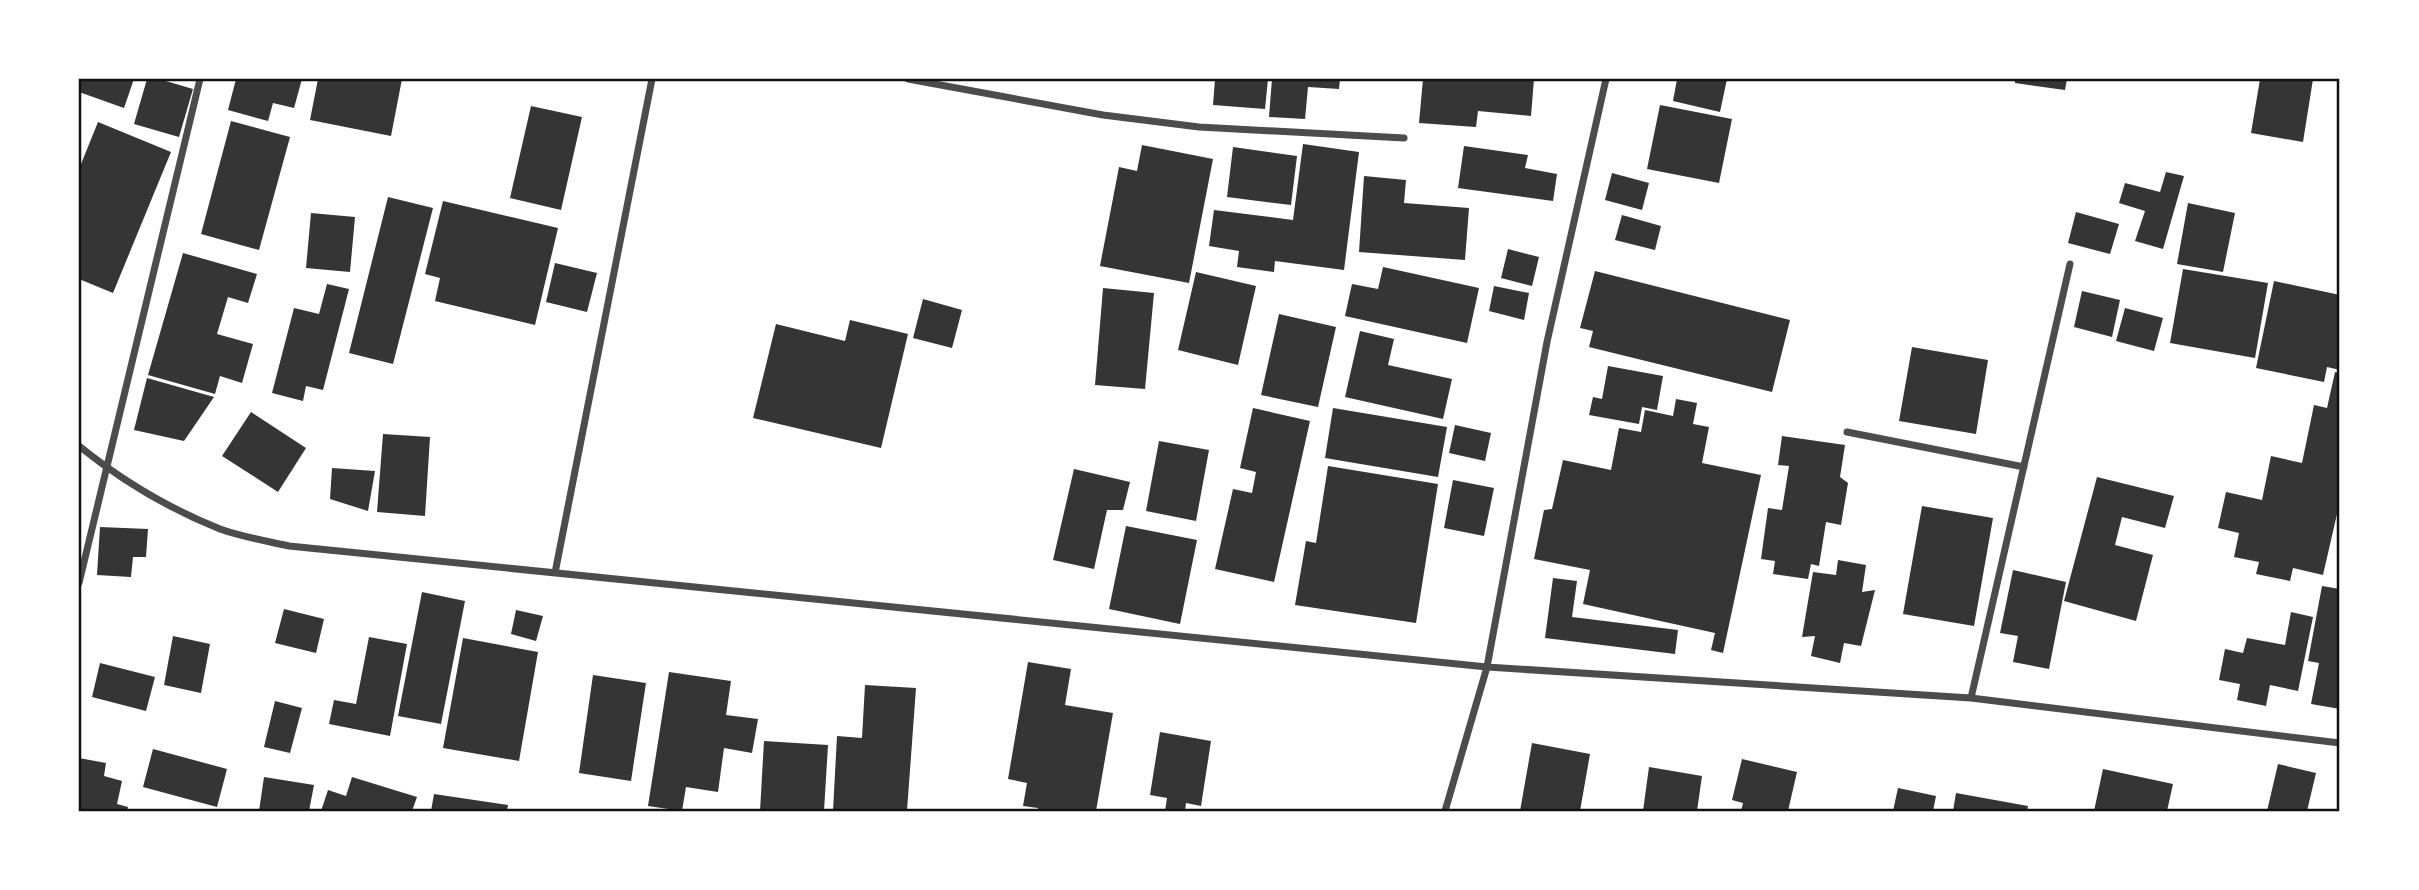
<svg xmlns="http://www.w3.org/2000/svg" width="2419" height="890" viewBox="0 0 2419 890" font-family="'Roboto Serif',serif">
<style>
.building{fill:#353535}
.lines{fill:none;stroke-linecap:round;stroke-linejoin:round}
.minor{stroke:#4c4c4c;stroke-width:7}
.neatline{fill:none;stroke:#111;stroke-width:2.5}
</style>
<rect width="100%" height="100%" fill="#fff"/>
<path class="building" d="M79,79H134L124,108L79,92Z
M147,79H159L193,89L179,137L134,124Z
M236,79H302L294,108L273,103L268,121L228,110Z
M318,79H402L391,136L310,120Z
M1215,79H1268L1265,109L1213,105Z
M1272,79H1340L1339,89L1308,87L1305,119L1269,117Z
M1423,79H1534L1531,116L1478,111L1476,127L1419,123Z
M1677,79H1727L1720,112L1673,101Z
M2015,79H2067L2065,90L2015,83Z
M2260,79H2313L2303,142L2251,133Z
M1660,105L1732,119L1719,183L1647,169Z
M531,106L582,117L561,210L510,198Z
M231,121L290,137L259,250L201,234Z
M98,122L171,152L113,293L79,279V169Z
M1303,144L1359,152L1344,270L1275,261L1274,272L1237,267L1239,251L1209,246L1214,210L1293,220Z
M1142,145L1213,159L1189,283L1100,266L1119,167L1137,171Z
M1464,146L1528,155L1525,168L1557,174L1553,201L1458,188Z
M1233,147L1297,156L1291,205L1227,197Z
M2166,172L2184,176L2163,249L2135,241L2145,211L2119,203L2125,183L2160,192Z
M1612,173L1649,183L1642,210L1605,200Z
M1364,176L1406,180L1404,203L1469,208L1465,260L1359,252Z
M388,197L433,208L393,364L349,353Z
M443,201L558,228L535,325L435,301L440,278L425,274Z
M2188,203L2235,213L2223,272L2177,264Z
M2076,212L2119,224L2110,254L2068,243Z
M311,213L355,217L350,272L306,268Z
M1622,215L1661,226L1655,250L1615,240Z
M1508,249L1539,257L1532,286L1501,278Z
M183,253L257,274L248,303L228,297L217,334L253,344L242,383L220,376L215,394L148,375Z
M555,263L597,273L587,312L546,302Z
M1383,267L1479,288L1467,343L1345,316L1352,284L1378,289Z
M2183,269L2268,283L2255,358L2170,343Z
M1595,271L1790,320L1772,392L1589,347L1593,331L1580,328Z
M1196,272L1256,286L1238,365L1178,350Z
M2274,281L2340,295V370L2327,367L2324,382L2256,368Z
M327,284L349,289L323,390L306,386L303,401L272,393L294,308L319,314Z
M1494,286L1529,293L1524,320L1489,311Z
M1103,288L1154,293L1145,389L1095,385Z
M2082,291L2120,300L2112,337L2074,327Z
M923,299L962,310L952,348L913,338Z
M2125,308L2163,318L2154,351L2116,341Z
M1279,314L1336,327L1318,407L1261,395Z
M850,320L908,334L881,448L753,418L776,324L845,341Z
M1360,331L1394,339L1388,365L1452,379L1443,419L1345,397Z
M1912,347L1988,360L1976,434L1899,421Z
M1608,366L1663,376L1657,410L1642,407L1639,424L1589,415L1593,397L1602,399Z
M2335,372L2340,373V515L2337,514L2323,575L2293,568L2290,581L2256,574L2259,562L2234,557L2239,533L2218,528L2226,492L2262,500L2271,456L2302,463L2314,405L2327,408Z
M147,378L214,397L184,441L134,430Z
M1676,399L1697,403L1693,424L1709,427L1702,463L1761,475L1723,653L1711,650L1715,633L1583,604L1590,570L1534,559L1544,510L1552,509L1563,460L1611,470L1619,428L1641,432L1645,410L1673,416Z
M1253,408L1310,421L1274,582L1215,569L1233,489L1252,493L1256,472L1240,468Z
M1333,408L1447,427L1438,477L1325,458Z
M251,412L306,448L278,492L222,456Z
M1455,425L1491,433L1485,461L1449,453Z
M383,434L430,437L425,516L377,512Z
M1782,436L1845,445L1840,477L1848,483L1841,525L1826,522L1819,566L1811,564L1808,579L1773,574L1775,561L1761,559L1768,508L1782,510L1789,466L1778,465Z
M1159,441L1209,450L1196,521L1146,511Z
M1328,466L1438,484L1416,623L1295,605L1306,541L1316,543Z
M332,468L375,471L368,511L330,499Z
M1074,469L1130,482L1123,510H1107L1094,569L1053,560Z
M2097,477L2174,496L2165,528L2122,517L2115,545L2153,555L2136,621L2064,601Z
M1453,480L1494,488L1484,536L1444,528Z
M1922,506L1993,518L1974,626L1903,614Z
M1126,526L1197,540L1180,624L1109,609Z
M100,527L148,529L146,557H133L131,577L97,575Z
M1838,560L1866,565L1862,592L1875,590L1861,646L1844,643L1840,663L1811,656L1815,636L1802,637L1813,572L1836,575Z
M2013,570L2066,582L2049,669L2013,662L2018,636L2000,633Z
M1553,578L1577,581L1572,617L1678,630L1675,654L1545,638Z
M2322,586L2340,589V709L2311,704L2319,663L2308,661Z
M422,592L465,601L441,724L398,716Z
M284,609L324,619L316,653L275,643Z
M516,610L543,616L536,641L511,634Z
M2291,612L2313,617L2298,691L2270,685L2266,706L2237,700L2240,684L2219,680L2225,649L2243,653L2247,638L2285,645Z
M173,636L210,644L201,693L164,685Z
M369,637L407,644L390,736L329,724L334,700L356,704Z
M463,638L538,652L519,761L443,748Z
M1028,662L1071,669L1065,705L1113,713L1096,811H1038V808L1023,806L1027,783L1008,779Z
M100,663L155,677L146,711L92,697Z
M669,672L731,681L726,715L758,719L752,753L724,748L718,792L686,787L682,811L648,806Z
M593,675L646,683L631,781L579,773Z
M865,685L916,688L907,811H833L837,736L862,738Z
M275,701L302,708L290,753L264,747Z
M1160,732L1211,741L1201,806L1186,803L1185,811H1165L1167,798L1150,795Z
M764,741L828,745L824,811H760Z
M1532,743L1590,754L1580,811H1520Z
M153,749L227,769L217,807L143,787Z
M79,758L106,763L104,776L122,781L117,804L128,807L127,811H79Z
M1742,759L1797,772L1788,811H1741L1743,803L1732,800Z
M2278,764L2316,773L2307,811H2267Z
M1649,767L1702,776L1697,811H1643Z
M2103,769L2173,784L2167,811H2094Z
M264,777L314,785L309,811H259Z
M352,777L417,797L412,811H321L328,790L346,796Z
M1898,788L1936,796L1933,811H1893Z
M1956,793L2028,806L2027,811H1953Z
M434,794L508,805L507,811H431Z"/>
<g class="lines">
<path class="minor" d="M908,79L1103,115L1199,127L1404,138
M1847,432L2024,467
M79,446C121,480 170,509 220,529C242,537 267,541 289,546L1487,667L1971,698L2340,743
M555,573L652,79
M79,583L200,79
M1971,698L2070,264
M1445,811L1487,667L1547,342L1606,79"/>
</g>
<rect width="2419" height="890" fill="none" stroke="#ffffff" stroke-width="161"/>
<rect x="80" y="80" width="2258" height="730" class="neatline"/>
</svg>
